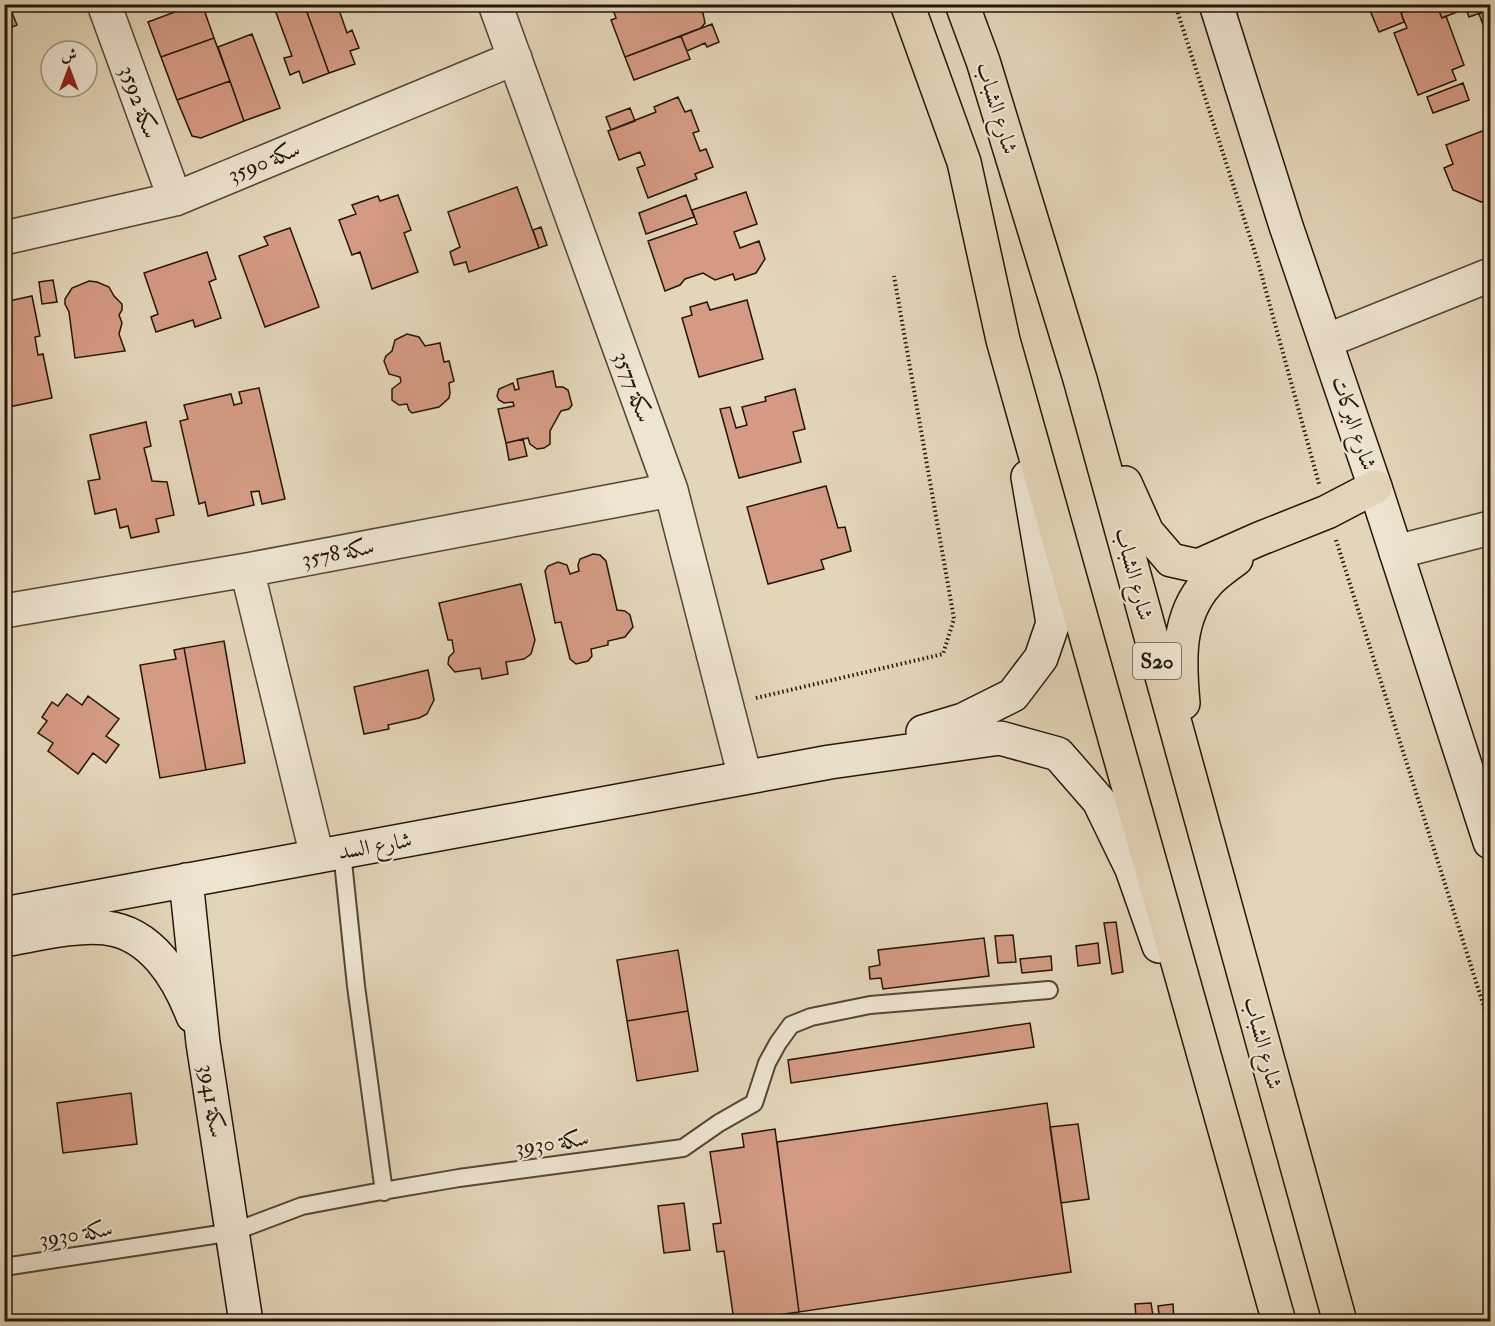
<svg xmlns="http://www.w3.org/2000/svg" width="1495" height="1326" viewBox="0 0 1495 1326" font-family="'IM FELL Double Pica',Amiri,serif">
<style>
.building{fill:#d49a83;stroke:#24160a;stroke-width:1.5}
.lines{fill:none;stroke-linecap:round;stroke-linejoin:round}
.lane-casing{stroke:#544636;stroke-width:20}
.street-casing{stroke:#544636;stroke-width:36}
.secondary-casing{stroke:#24160a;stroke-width:36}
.primary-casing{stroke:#24160a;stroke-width:36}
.path{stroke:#24160a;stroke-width:4;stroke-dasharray:1.5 3;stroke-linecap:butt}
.lane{stroke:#ede4d1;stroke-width:16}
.street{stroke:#ede4d1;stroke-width:33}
.secondary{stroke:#ede4d1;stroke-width:33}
.primary{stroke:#e3d5b8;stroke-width:33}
.labels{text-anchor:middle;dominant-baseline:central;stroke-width:4.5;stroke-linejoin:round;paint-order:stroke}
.shield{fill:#ede4d1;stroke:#605446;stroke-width:1.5}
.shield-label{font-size:21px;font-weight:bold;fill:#24160a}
.street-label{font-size:22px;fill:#24160a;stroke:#ede4d1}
</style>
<rect width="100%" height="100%" fill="#e3d5b8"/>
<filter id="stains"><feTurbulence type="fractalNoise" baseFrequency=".00333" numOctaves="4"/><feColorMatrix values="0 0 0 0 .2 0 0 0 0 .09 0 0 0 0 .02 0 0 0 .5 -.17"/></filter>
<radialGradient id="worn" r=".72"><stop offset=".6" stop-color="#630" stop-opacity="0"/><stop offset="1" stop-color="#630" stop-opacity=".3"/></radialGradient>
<path class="building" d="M4,4H11L9,5L17,25L4,30Z
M196,4H202L214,38L161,57L148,22Z
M277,4H304L329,73L303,83L299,71L290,75L284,58L292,56L275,10L278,9Z
M304,4H337L347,33L352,30L359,48L350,51L355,64L329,73Z
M611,4H693L695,9L703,13L705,23L701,28L625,57L611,20L616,18Z
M1377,4H1423L1401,13L1404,22L1379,32L1369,8Z
M1423,4H1436L1442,18L1446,16L1464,65L1452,70L1456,80L1418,95L1394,33L1407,28L1401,13Z
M1436,4H1455L1457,12L1442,18Z
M1464,4H1480L1483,12L1469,17Z
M1490,8V43L1479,14Z
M712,24L719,42L707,47L705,43L687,51L681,36Z
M252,34L280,108L244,121L218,47Z
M681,36L690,59L634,80L625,57Z
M214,38L230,81L177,100L161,57Z
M1490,74V92H1489L1483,77Z
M230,81L244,121L201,138L192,136L177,100Z
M1463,83L1469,100L1433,113L1427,97Z
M678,97L685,112L691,110L699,131L693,133L700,151L706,149L713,167L695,174L697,179L648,198L637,168L645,165L640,152L619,160L608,131L656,112L654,107Z
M630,108L635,121L611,130L606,117Z
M1490,128V199L1481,202L1453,190L1444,168L1453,164L1446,145Z
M517,187L539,248L469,272L466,262L454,265L450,252L460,247L448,212Z
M746,192L757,224L734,232L740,248L759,241L765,259L756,273L735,280L733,274L715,280L703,273L685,279L680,285L665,291L648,241L697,224L692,210Z
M398,195L411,230L404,233L418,272L372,289L360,252L352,255L339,220L356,214L352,205L378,196L380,201Z
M686,195L694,217L646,234L639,213Z
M541,227L547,245L539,248L533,230Z
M290,228L319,307L265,327L239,256L268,245L264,237Z
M207,252L216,279L209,282L221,318L195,327L193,320L156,332L151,317L158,314L144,273Z
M53,280L57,302L42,304L39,282Z
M89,281L97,282L109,287L114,296L122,304V310L119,315L122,323L119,334L125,351L75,358L69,312L65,304V299L72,288Z
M32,296L40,336L35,337L38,355L43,354L52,398L4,408V375L7,374L4,367V302Z
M747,300L763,359L699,377L682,318L692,315L690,307L707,302L710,310Z
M407,334L419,337L425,346L440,343L444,362L449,361L454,381L449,383L450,393L449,398L439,407L412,413L409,410L407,404L399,405L392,400V389L401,382L400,377L389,374L384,361L386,356L392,351L395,340Z
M553,371L556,387H563L568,390L572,405L569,409L561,411L550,431V444L544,448L537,449L530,444L528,438L506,443L498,409L514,406L513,402L504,403L499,400L497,396L499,389L513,383L515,390L519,389L517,379Z
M259,388L285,499L262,504L259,491L251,492L254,505L208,516L205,502L199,504L180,421L188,419L184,405L231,394L234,405L242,403L239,392Z
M795,389L805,429L793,432L801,462L739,478L720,409L730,407L736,428L747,425L742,407L766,401L765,397Z
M146,422L151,446L144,448L152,481L167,482L174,515L156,519L159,532L131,538L128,526L120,528L116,509L95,514L88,481L100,479L90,435Z
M523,439L527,456L509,460L506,443Z
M826,486L838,528L845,527L851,551L821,560L824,569L768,584L747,507Z
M593,554L600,555L606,561L617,610L625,611L630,615L633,627L625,637L608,641V645L591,649L592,656L588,661L576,664L570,659L561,622L555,623L545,571L548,566L558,562L567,565L570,574L579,571L578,565L580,559Z
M521,584L535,640L531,654L524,659L506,662L508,674L482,679L480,668L455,672L453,670L448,664L449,657L454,652L452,640H448L439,603Z
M224,641L245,763L206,770L184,648Z
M184,648L206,770L160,778L140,665L176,659L174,650Z
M428,670L434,700L427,714L419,718L388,725L389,729L364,734L354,687Z
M67,694L82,705L88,696L119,719L106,736L119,745L106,763L93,753L78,774L48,751L53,743L38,733L47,721L42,717L52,702L58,706Z
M1116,922L1123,972L1112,974L1104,923Z
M1013,935L1016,962L998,963L995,936Z
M984,938L989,976L883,989L881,978L870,979L869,967L880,965L878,950Z
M1098,943L1100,963L1078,966L1076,946Z
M678,950L688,1011L627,1021L617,960Z
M1051,956L1052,970L1022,973L1020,959Z
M688,1011L698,1071L637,1081L627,1021Z
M1030,1023L1034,1047L791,1083L788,1060Z
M131,1093L137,1144L63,1153L57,1103Z
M1047,1103L1071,1272L799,1312L777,1142Z
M1078,1124L1089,1199L1061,1203L1050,1127Z
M775,1129L799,1312L734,1321L724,1251L717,1252L713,1224L721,1223L710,1152L744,1147L742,1134Z
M684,1203L690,1250L664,1253L658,1206Z
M1151,1303L1153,1316L1136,1317L1135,1304Z
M1173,1304L1174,1321L1160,1322L1158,1306Z"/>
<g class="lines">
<g class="lane-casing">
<path id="lane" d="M342,852L356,986L384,1192
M4,1267L233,1232L302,1206L371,1193L459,1178L683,1148L719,1123L754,1103L767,1063L778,1043L791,1025L811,1017L870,1005L1049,990"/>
</g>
<g class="street-casing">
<path id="street" d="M104,4L175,199
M495,4L671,490L745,777
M4,238L175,199L515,58
M1326,341L1490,275
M1396,552L1490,528
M247,570L317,856
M4,611L247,570L671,490"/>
</g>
<g class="secondary-casing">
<path id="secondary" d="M1216,4L1286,226L1375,487L1490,842
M923,732L963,720L1013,695L1041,658L1053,623L1028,477
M186,880L203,1043L246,1322
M4,914L830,762L1000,738L1058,754L1099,801L1132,869L1159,946
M4,940C34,935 77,924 106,928C151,933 178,977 193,1016"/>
</g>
<g class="primary-casing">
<path id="primary" d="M907,4L964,162L1003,340L1279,1322
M962,4L983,61L1080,379L1340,1322
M1125,483L1147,532L1171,560L1198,566L1259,539L1327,512L1375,487
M1183,703C1179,660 1177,617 1207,583C1215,574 1227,566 1236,559"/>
</g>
<path class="path" d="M1175,4L1258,262L1319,484
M1336,540L1490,1026
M756,698L943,654L954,619L894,276"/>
<use href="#lane" class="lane"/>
<use href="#street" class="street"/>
<use href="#secondary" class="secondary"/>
<use href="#primary" class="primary"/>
</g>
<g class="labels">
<rect class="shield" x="1133" y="643" width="48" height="36" rx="4.5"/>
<g class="shield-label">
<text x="1157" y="661">S20</text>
</g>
<g class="street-label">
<text transform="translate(139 102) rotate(70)">سكة 3592</text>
<text transform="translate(997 108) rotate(73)">شارع الشباب</text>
<text transform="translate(264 162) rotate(-22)">سكة 3590</text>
<text transform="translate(633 387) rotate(70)">سكة 3577</text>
<text transform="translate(1354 423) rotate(71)">شارع البركات</text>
<text transform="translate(338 553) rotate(-11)">سكة 3578</text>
<text transform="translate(1134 574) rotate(75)">شارع الشباب</text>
<text transform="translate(375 846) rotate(-10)">شارع السد</text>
<text transform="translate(1263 1043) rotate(75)">شارع الشباب</text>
<text transform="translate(212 1101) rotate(81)">سكة 3941</text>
<text transform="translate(552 1143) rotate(-8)">سكة 3930</text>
<text transform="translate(76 1234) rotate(-9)">سكة 3930</text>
</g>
</g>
<rect width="1495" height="1326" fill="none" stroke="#e3d5b8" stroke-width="24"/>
<rect x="6" y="6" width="1483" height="1314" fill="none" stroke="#24160a" stroke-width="3"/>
<rect x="12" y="12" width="1471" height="1302" fill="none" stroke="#24160a" stroke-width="1.5"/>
<g transform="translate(69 69)"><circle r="28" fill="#ede4d1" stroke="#9d9281" stroke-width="1.5"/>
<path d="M0-4.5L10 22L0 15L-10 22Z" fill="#8f2418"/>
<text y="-9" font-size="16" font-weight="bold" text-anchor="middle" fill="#24160a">ش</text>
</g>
<rect width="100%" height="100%" filter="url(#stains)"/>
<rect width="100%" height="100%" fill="url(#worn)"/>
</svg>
